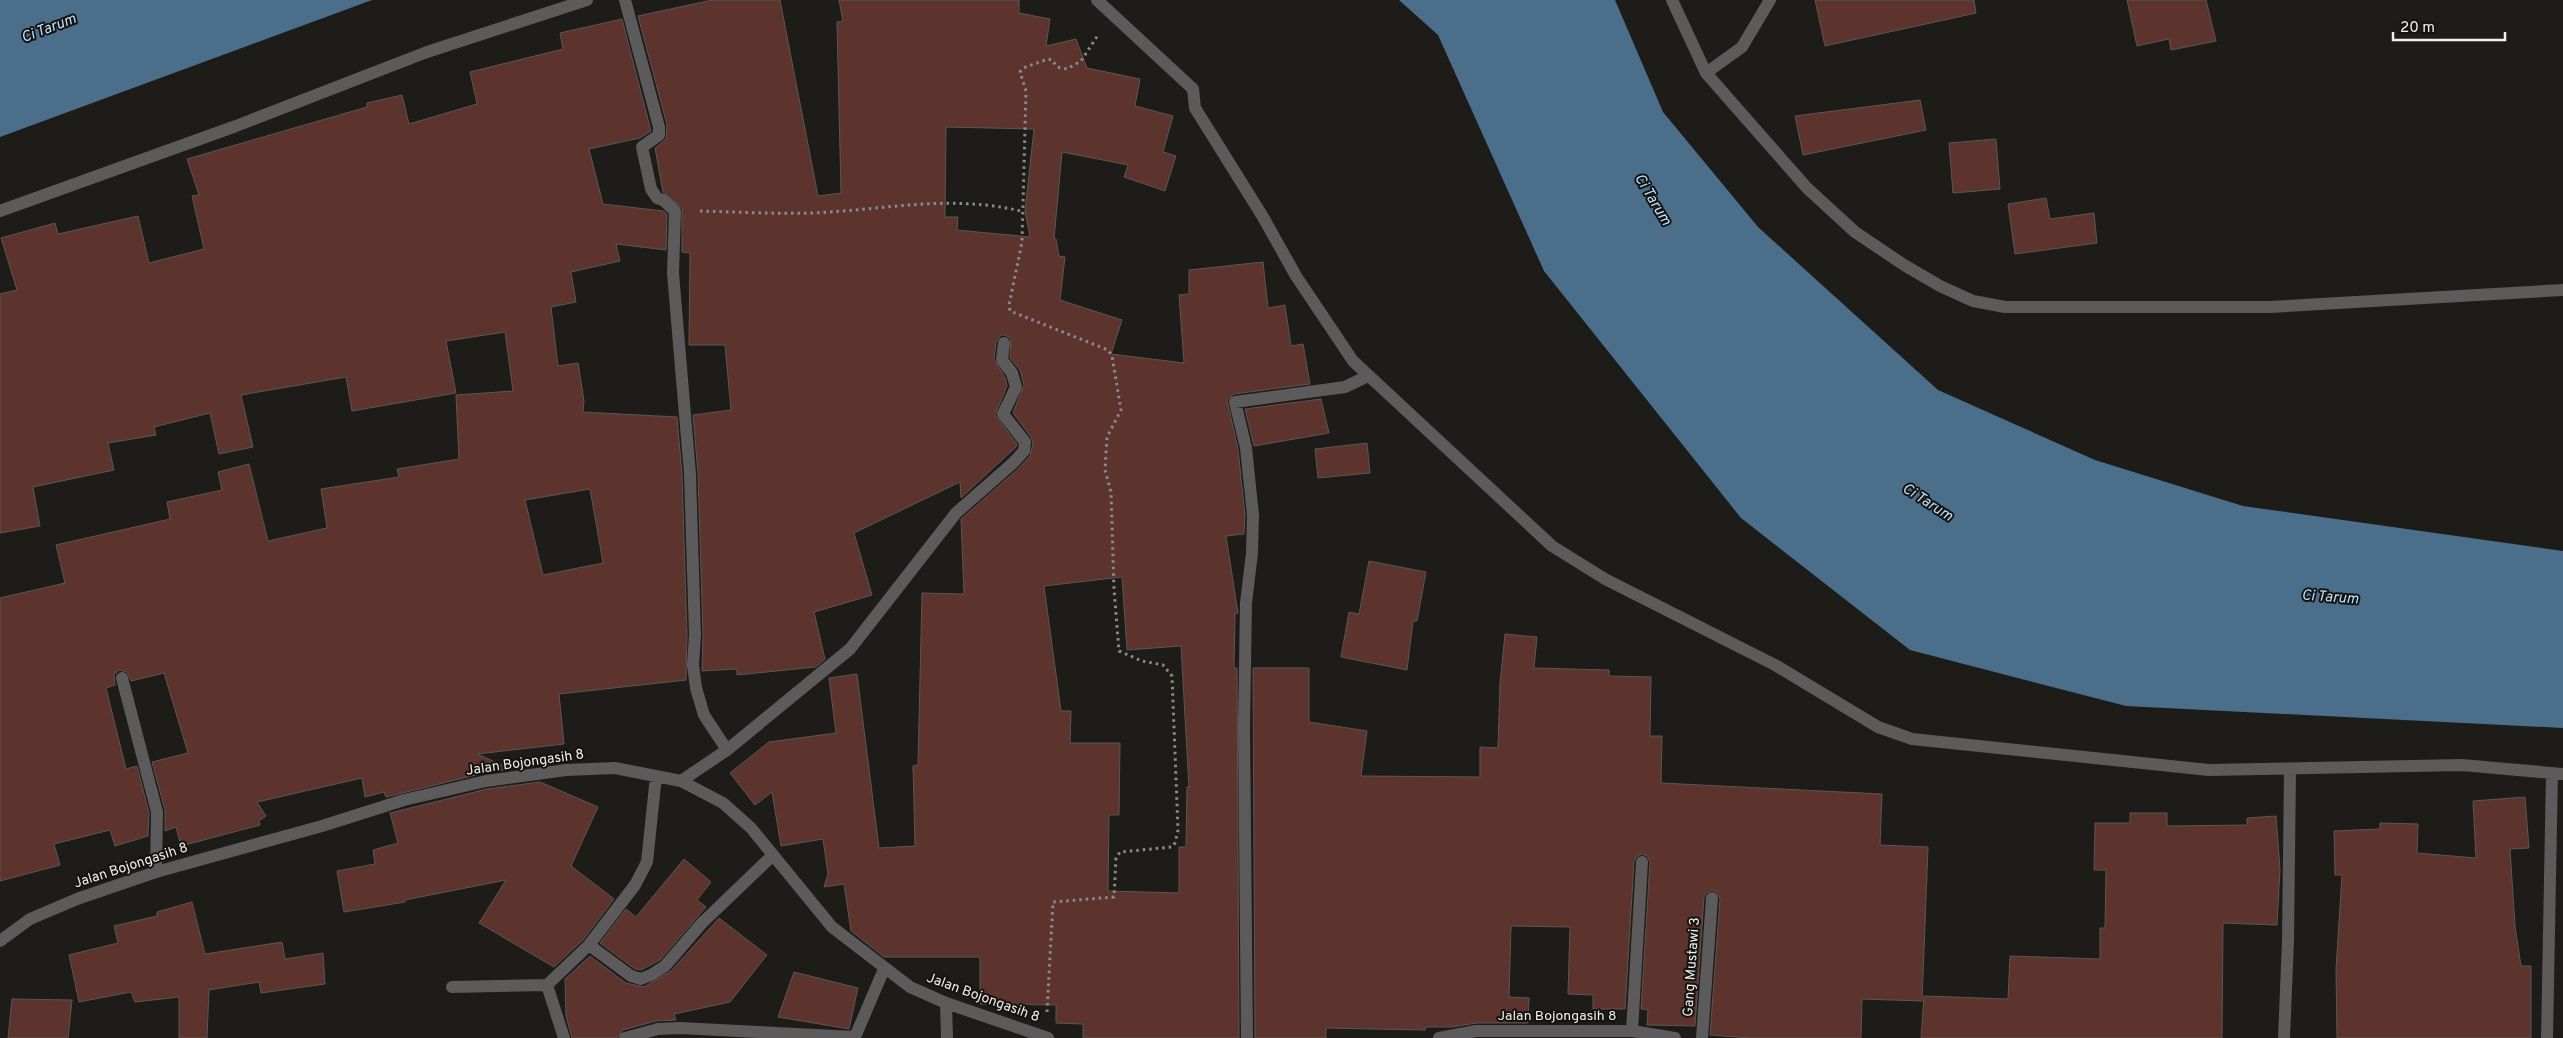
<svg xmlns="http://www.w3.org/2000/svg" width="2563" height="1038" viewBox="0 0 2563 1038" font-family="Overpass,sans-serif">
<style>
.water{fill:#4b6e8a}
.building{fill:#5d342d;stroke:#5b5655;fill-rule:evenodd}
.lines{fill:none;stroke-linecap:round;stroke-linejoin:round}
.path{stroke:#8c8b88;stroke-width:3;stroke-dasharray:2.5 4;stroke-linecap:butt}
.lane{stroke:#5c5a5a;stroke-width:12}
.street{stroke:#5c5a5a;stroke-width:12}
.labels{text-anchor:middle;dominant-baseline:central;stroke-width:4;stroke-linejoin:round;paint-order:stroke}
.street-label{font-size:14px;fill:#f0efed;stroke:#141310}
.water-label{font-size:15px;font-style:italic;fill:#bde0fd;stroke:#141310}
</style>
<rect width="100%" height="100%" fill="#1d1c19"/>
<path class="water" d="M0,0H372L0,137Z
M1399,0H1615L1663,112L1758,227L1938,390L2095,460L2243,506L2563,551V728L2126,706L1910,650L1741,518L1544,271L1438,35Z"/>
<path class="building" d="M712,0H780L818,196L841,193L837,22L843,21L839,0H1019V13L1050,19L1046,46L1076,39L1087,68L1140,79L1135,106L1173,116L1163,152L1176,156L1165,191L1124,177L1128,165L1062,152L1054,239H1056L1059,256L1065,257L1060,300L1122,320L1111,354L1184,363L1179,295L1189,294V270L1263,262L1268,308L1285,305L1291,346L1303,344L1310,384L1234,394L1227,400L1238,449L1245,515L1244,534L1226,536L1238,613L1235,614L1234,668H1237L1239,1038H1083V1024L1056,1023V1005L980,1004V957H884L851,931L844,884L824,887L828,874L823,839L781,846L772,792L755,805L730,773L769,742L836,733L829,678L857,674L879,848L915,846L913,766L918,765L922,593L964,594L961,519L1019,468L1030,456L1033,443L1031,437L1013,413L1024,385L1020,370L1010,358L1011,339L1005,335H1001L996,342L994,360L1005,377L1007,386L995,415L1017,444L1016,447L961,498L960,482L854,533L872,595L814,612L825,659L816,667L737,675V669L702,671L703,635L698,474L693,415L731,410L725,345H689L690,253L682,252V208L663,192L655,148L666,139L667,125L638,16ZM946,127L1034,129L1025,211L1030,237L957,230L958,217H945ZM1122,577L1127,650L1181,646L1189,787H1187L1186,847H1179V893L1108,891L1109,815H1119L1120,743H1070L1071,711H1061L1044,586Z
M1815,0H1974L1976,13L1825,46Z
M2127,0H2206L2216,41L2171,50L2169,39L2137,46Z
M622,19L651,131L640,138L589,149L603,204L663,211L667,214L666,250L616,244L620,261L571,272L576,302L551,307L558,366L578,363L584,401L583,412L677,417L682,474L687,635L686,680L559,694L564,744L477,754L511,769L484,773L386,797L384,792L365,797L362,778L257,802L266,816L259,821L260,825L181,846L176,827L165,831V810L152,762L188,753L164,673L131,681L127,672L119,670L114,675L115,685L106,688L126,769L137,766L149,813L148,836L115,846L110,830L54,844L60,865L0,881V598L65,583L56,545L170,519L167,502L222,490L218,472L249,464L268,541L327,528L321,489L399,477L397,469L459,459L456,395L513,391L505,332L446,341L456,393L352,411L346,377L241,395L253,447L219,454L210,413L154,427L156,435L108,443L114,470L33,487L40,526L0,533V294L17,290L1,238L55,223L58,234L138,216L149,263L204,249L192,196L199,195L187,159L367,107V103L402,95L409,124L477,104L470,72L563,49L560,33ZM590,489L603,563L543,575L525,500Z
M1920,100L1926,130L1803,155L1795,116Z
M1996,139L2000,189L1953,193L1949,143Z
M2046,198L2050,219L2094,213L2097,243L2015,254L2008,204Z
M1321,399L1329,433L1254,446L1245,409Z
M1367,443L1370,473L1318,478L1315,449Z
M1369,561L1426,572L1417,621H1413L1407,670L1341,657L1349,612L1359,614Z
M1505,634L1537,637L1534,668L1609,670V676L1651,677L1650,736H1662L1661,783L1882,794L1880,845L1928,847L1922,1001L1862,999L1861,1038H1750L1710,1035L1720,899L1717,892L1712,890L1706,893L1704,897L1695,1026L1647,1025L1648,1010L1641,1009L1650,862L1647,856L1642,854L1636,857L1634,862L1625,1009H1593V995L1568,994L1570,927L1511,926L1509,997L1529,998L1528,1023H1476L1452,1027H1426L1425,1030L1326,1028V1038H1255L1253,668H1309V722L1367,731L1361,776L1480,777V747L1498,748L1500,683Z
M540,782L598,807L571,866L614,899L583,940L554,967L479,923L506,880L405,900V902L344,912L337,871L375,864L373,850L398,843L390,813L487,789Z
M2525,797L2529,848L2510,849L2515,926L2521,966H2531V1038H2337L2336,969L2342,875H2335L2334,831L2380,829V823L2418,824L2417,853L2476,858L2473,801Z
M2130,813H2167V826L2247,825V818L2276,816L2280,869L2277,925L2223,923L2222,1038H1921L1924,996L2008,999L2010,956L2100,959V928H2105L2106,870H2094L2095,823H2130Z
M684,859L711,882L697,900L706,907L660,960L641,970L635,969L600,943L626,909L636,917Z
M192,902L205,954L282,942L285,959L323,953L325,984L261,993L259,982L209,990L207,1038H179V997L135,1002L131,992L79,1002L69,955L118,943L114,926L157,916V912Z
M719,918L767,955L730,1002L674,1014L676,1020L656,1021L623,1030L617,1038H572L566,1016L565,979L590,956L626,983L644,987L671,971Z
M794,972L858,988L849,1029L778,1017Z
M12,999L72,1000L68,1038H8Z"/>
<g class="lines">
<path class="path" d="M700,211C737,212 775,214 812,213C885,210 947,194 1021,211
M1047,1012L1053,902L1114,897L1116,858L1120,852L1172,847L1175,843L1178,830L1172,676L1163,665L1142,661L1119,651L1114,589L1111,492L1105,470L1107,437L1121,410L1112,356L1108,350L1010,311L1009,305L1022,242L1026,91L1020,72L1023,68L1048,59L1052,60L1057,67L1067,69L1081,61L1098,35"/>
<path class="lane" d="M1706,73L1742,47L1770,0"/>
<path class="street" d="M625,0L659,127V135L642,147L651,189L657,198L663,200L675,211L673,273L690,474L695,635L693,665L696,688L704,715L727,750
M1097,0L1193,89L1195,108L1263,217L1296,276L1353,361L1552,546L1605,579L1775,665L1878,727L1912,739L2209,770L2462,765L2563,774
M1672,0L1706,73L1807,188L1855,232L1904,265L1940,286L1973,301L2005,307H2270L2563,290
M0,211L236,126L427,52L587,0
M122,678L157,812L156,872
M681,781L727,750L850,649L956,513L1013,463L1024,451L1025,442L1003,414L1016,387L1012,373L1002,360L1004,343
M0,941L30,919L77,899L156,872L322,826L404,800L486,781L566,770L615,768L681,781L723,803L751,828L832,927L910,987L946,1003L1048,1038
M589,945L631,976L641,979L651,975L665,966L702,923L772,856
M547,985L564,1038
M452,987L547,985L589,945L635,885L647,862L656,776
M946,1003L947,1038
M1632,1031L1642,862
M625,1038L658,1029L680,1028L855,1037L884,969
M1247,1038L1244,727L1246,603L1252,553L1253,515L1246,448L1235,402L1345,387L1368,376
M1439,1038L1476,1031H1632L1675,1038
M1702,1038L1712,898
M2284,1038L2288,941L2290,769
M2547,1038L2552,773"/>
</g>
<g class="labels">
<g class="street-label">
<text transform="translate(525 763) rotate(-8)">Jalan Bojongasih 8</text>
<text transform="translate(131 866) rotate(-18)">Jalan Bojongasih 8</text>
<text transform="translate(1692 967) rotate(-86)">Gang Mustawi 3</text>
<text transform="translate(983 998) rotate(20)">Jalan Bojongasih 8</text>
<text x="1557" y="1016">Jalan Bojongasih 8</text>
</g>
<g class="water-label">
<text transform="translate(49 29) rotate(-21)">Ci Tarum</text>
<text transform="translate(1652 200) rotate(59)">Ci Tarum</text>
<text transform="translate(1927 503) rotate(33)">Ci Tarum</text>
<text transform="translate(2330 598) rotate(4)">Ci Tarum</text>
</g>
</g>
<path d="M2393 32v8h112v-8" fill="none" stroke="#f0efed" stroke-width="2.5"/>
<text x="2400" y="32" font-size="15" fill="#f0efed" stroke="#141310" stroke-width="4" paint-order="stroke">20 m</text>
</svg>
